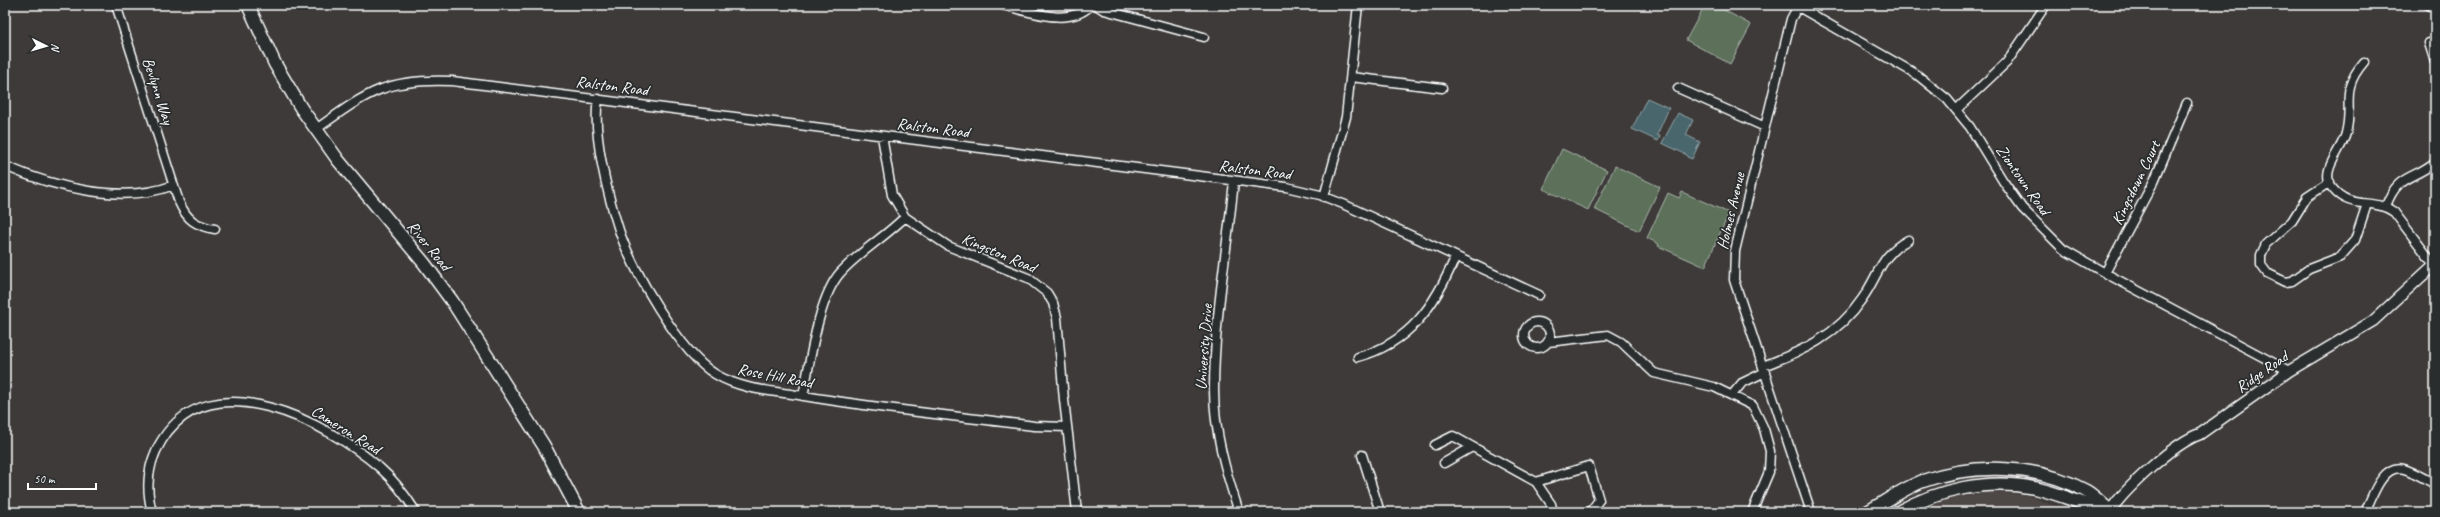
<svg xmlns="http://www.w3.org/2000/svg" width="2440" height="517" viewBox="0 0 2440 517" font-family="Caveat,sans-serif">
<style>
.built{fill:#4e4744}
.green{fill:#5b6f5a;stroke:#adb7ac}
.water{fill:#49666d;stroke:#92a3a7}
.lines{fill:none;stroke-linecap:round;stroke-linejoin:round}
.minor-casing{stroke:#fff;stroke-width:11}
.tertiary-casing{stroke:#fff;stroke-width:13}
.secondary-casing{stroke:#fff;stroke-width:15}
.minor{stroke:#2a2d2e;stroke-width:8}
.tertiary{stroke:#2a2d2e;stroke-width:10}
.secondary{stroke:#2a2d2e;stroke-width:12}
.labels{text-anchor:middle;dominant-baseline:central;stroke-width:3.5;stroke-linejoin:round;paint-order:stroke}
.street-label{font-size:16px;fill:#fff;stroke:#2a2d2e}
</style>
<rect width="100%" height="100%" fill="#3d3a39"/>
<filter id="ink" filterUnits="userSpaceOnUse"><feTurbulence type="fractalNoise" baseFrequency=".025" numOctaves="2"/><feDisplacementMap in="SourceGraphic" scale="8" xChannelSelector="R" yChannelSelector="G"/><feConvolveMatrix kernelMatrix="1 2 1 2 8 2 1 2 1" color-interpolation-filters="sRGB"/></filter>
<g filter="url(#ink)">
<path class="built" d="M1990,492L2026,495L2071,512H1914L1948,499Z"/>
<path class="green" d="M1705,5H1715L1751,25L1730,64L1686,40Z
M1562,149L1607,170L1588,210L1543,189Z
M1615,166L1660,187L1639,231L1594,209Z
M1682,192L1729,213L1705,267L1658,246L1659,244L1647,238L1668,193L1679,198Z"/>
<path class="water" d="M1647,98L1669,108L1657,135L1660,136L1658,141L1632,129Z
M1678,113L1693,120L1686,135L1700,142L1692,159L1687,157V155L1662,143Z"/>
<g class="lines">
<g class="minor-casing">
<path id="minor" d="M116,5L179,202C187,220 196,226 215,229
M1002,5C1029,11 1069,28 1091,5
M1096,5L1104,10L1204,37
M1795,5L1916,74L1947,99L1970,127L2003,181L2022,208L2063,249L2105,273L2289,371
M2428,5L2435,9
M1798,6L1791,19L1735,251L1734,280L1811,512
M2429,43L2435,62
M2364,62C2339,91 2354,102 2346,133C2342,151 2318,171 2333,189C2350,210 2375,198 2394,212L2435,266
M1351,77L1442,88
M1678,88L1765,127
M598,99C592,134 608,196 619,230C631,268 681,354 715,374C741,390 774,391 804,396C880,409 957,416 1034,426L1067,427
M1956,110L2007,62L2046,5
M315,130C368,92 386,78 452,81L1286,187L1320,195L1343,204L1539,295
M882,136L892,195L905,217L948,246L1028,278L1047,293L1053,303L1057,318L1064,400L1077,512
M5,166C53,187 123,205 174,185
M1234,181C1227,251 1214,321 1214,390C1214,432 1226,473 1239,512
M2330,182L2307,197L2292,221L2266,244L2261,255V265L2267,273L2285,282L2292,281L2309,269L2340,257L2355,240L2367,204
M1324,197L1346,117L1358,5
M2386,206C2398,173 2412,181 2435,162
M2105,273L2154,181L2187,103
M1524 335a13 13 0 1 1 26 0a13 13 0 1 1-26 0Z
M1548,342L1608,335L1621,342L1654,373L1714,387L1753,406L1764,429L1770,451L1769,472L1752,512
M1358,357C1410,343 1435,305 1455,258
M1763,366C1803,351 1837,336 1862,299C1879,275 1880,255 1908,240
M1732,395L1742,383L1765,372
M803,396C810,363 818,298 840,273C859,252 885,237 905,217
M1435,445L1453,436L1536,482L1551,504L1553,512
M1362,455L1380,512
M1444,463L1472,447
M1536,482L1589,466L1599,500L1590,512
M152,512C145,486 148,462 162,440C211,361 328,423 380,468C394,480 406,496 416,512
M2365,512C2372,498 2382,463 2404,469C2414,472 2425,479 2435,484"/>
</g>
<g class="tertiary-casing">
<path id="tertiary" d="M2110,511C2126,488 2174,443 2200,434L2289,371L2373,321L2435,264"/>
</g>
<g class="secondary-casing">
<path id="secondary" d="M248,5L275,64L301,108L338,160L424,263L452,301L544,446L579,512
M1867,512C1885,502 1904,488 1923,481C1974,463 2038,464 2086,491C2096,497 2103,506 2112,512
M1898,512C1938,490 1988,478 2034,488C2060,493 2083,506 2110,511"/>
</g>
<use href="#minor" class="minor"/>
<use href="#tertiary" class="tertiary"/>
<use href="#secondary" class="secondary"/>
</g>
</g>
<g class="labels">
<g class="street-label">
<text transform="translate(612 86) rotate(7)">Ralston Road</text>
<text transform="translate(158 91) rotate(72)">Bevlynn Way</text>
<text transform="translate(933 128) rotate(7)">Ralston Road</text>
<text transform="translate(1255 170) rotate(7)">Ralston Road</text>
<text transform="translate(2023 180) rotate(55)">Ziontown Road</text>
<text transform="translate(2136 183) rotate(-64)">Kingsdown Court</text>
<text transform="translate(1731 211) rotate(-77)">Holmes Avenue</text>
<text transform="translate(429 246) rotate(51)">River Road</text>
<text transform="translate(999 253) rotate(23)">Kingston Road</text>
<text transform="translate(1204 347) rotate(-86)">University Drive</text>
<text transform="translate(2262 372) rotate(-35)">Ridge Road</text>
<text transform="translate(775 376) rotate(11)">Rose Hill Road</text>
<text transform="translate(346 430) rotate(32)">Cameron Road</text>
</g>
</g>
<rect width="2440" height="517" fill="none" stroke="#2a2d2e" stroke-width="20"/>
<rect x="10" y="10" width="2420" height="497" fill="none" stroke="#fff" stroke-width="1.5" filter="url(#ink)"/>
<g transform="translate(46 46) rotate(95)" stroke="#2a2d2e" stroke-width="3" paint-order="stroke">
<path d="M0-3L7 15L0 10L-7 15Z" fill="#ffffff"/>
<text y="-6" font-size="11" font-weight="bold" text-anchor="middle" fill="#ffffff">N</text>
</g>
<path d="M28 483v6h68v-6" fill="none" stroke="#ffffff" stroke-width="2"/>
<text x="34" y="483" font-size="12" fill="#ffffff" stroke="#2a2d2e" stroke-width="3" paint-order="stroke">50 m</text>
</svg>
